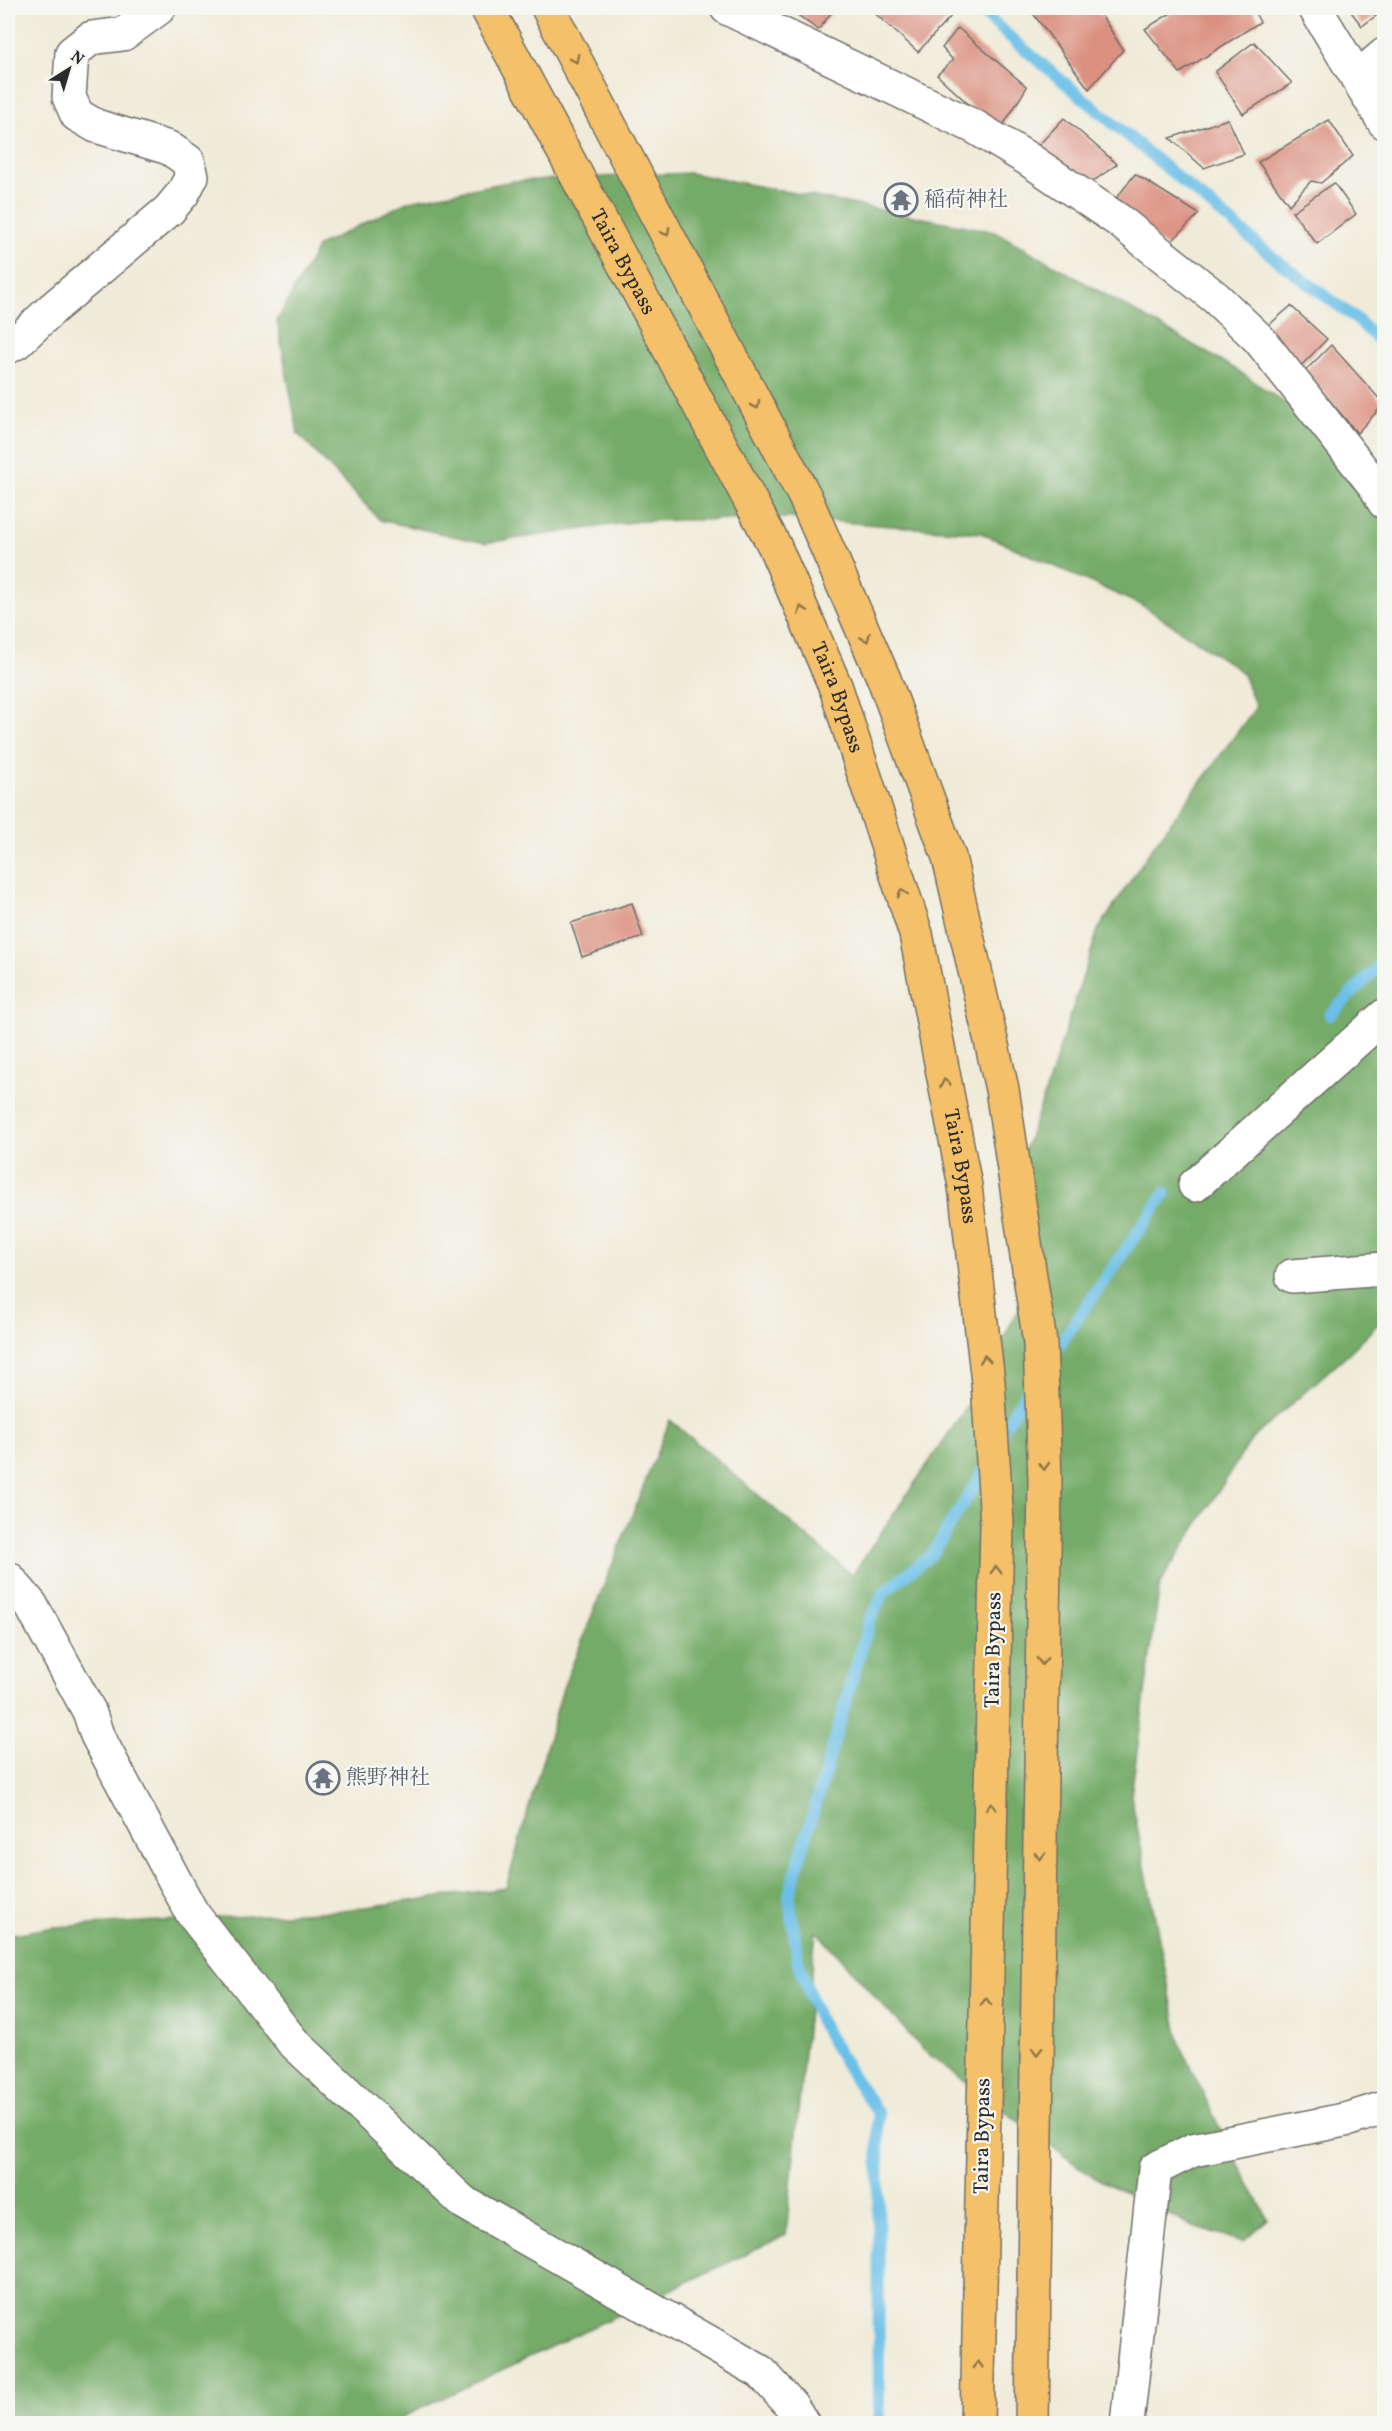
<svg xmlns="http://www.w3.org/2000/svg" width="1392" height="2431" viewBox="0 0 1392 2431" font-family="Vollkorn,'Noto Serif JP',serif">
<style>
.forest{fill:#74ab68;stroke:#506b4a;stroke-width:1.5}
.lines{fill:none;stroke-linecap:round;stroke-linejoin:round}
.stream{stroke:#6bc0e8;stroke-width:12}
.building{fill:#db9080}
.minor-casing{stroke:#706e68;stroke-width:36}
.highway-casing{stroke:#706e68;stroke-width:36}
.minor{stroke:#fff;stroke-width:33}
.highway{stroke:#f4c16a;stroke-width:33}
.oneway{stroke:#90764a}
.labels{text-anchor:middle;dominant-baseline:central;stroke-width:4.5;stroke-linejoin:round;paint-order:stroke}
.worship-label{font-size:21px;fill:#5b616d;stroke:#f6f6f2;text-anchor:start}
.street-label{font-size:21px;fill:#2b2b2b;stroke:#f6f6f2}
</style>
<rect width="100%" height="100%" fill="#f6f6f2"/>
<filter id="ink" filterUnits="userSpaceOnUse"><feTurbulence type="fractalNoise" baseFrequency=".0167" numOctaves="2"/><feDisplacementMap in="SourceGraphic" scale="12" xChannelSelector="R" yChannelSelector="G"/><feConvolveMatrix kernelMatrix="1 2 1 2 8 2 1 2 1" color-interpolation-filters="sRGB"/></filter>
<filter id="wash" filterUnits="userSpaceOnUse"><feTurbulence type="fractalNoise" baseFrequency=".008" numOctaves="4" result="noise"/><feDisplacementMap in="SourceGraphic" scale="24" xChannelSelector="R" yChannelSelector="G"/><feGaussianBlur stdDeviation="1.35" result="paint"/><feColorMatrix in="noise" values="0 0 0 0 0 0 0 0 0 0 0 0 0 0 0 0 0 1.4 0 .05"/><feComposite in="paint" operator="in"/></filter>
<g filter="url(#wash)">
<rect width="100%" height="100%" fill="#f0ebd8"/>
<path class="forest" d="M690,173L996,232L1237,370L1384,472V1318L1350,1352L1251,1440L1160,1583L1131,1796L1180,2045L1224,2137L1268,2219L1243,2242L1190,2225L1090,2175L923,2050L816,1931L786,2235L405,2416L399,2423L8,2424V1935L54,1927L336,1911L506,1888L563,1688L670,1420L852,1575L970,1402L1025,1297L1010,1188L1043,1100L1098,930L1152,848L1256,707L1242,672L1145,607L981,533L788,518L640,521L485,543L380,520L298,434L277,321L318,246L409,201L513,181Z"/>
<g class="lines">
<path class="stream" d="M978,8L1011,38L1279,262L1354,317L1384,345
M1330,1015L1384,961
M1047,1362L1165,1193
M1001,1435L1004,1427L1034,1381
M879,2424L878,2113L853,2077L819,2020L798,1961L789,1895L870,1619L884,1592L932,1554L986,1467"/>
</g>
<g id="blocks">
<path class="building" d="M797,8H835L818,30L794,12Z
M869,8H940L951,16L918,52Z
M1029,8H1097L1123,50L1089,89Z
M1179,8H1252L1260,22L1180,73L1145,29Z
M1348,8H1384V10L1362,26Z
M958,28L1027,87L999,132L937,75L953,60L942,48Z
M1254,42L1292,83L1243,114L1215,72Z
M1064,118L1117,164L1080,191L1035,149Z
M1228,119L1244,154L1204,168L1170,138Z
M1329,120L1353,156L1321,183L1311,181L1289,205L1258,162Z
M1135,174L1199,214L1166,247L1111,205Z
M1334,183L1356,214L1317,244L1292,212Z
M1291,306L1327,339L1298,369L1263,330Z
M1331,345L1384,404L1357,433L1305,371Z
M632,903L643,937L582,957L571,923Z"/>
</g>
</g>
<g filter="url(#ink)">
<use href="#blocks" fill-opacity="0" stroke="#706e68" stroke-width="1.5"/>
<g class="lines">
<g class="minor-casing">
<path id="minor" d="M727,8L975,127L1028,159L1118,220L1216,298L1259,339L1375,486L1384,502
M1315,8L1384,122
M1357,78L1384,55
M8,347L17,342L52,309L169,210L183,193L192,176L188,161L169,148L96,126L77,115L69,97L72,53L91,38L123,34L159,8
M1195,1185L1384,1016
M1292,1276L1384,1269
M8,1578L31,1605L89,1711L97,1735L192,1913L292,2041L463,2202L761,2372L791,2405L803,2424
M1127,2424L1155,2169L1193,2150L1349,2119L1384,2108"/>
</g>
<g class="highway-casing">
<g id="highway">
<path id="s1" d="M487,8L774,545L836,688L916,934L965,1186L988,1382L997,1524L977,2424"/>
<path d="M548,8L805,497L884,679L949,857L1002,1089L1040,1343L1045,1480L1032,2424"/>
</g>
</g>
<use href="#minor" class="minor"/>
<use href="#highway" class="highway"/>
</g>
<defs><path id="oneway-chevron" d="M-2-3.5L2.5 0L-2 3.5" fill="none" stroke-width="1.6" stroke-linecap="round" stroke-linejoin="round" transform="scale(1.5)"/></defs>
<g class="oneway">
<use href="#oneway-chevron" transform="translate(575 59) rotate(62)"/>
<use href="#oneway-chevron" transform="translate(666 232) rotate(62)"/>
<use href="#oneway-chevron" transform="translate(756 405) rotate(62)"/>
<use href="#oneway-chevron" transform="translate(802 610) rotate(-113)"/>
<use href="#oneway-chevron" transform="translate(866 638) rotate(66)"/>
<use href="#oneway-chevron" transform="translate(902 893) rotate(-108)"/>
<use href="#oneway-chevron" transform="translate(945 1083) rotate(-101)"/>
<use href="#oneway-chevron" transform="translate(985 1359) rotate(-96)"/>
<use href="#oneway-chevron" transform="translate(1044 1466) rotate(88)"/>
<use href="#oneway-chevron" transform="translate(996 1570) rotate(-89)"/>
<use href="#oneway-chevron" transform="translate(1042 1661) rotate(91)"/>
<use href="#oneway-chevron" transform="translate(991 1807) rotate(-89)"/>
<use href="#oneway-chevron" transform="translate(1040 1856) rotate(91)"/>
<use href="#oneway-chevron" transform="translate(986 2002) rotate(-89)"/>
<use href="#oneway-chevron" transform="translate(1037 2051) rotate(91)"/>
<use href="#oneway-chevron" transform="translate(978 2365) rotate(-89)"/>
</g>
</g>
<defs>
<g id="temple-ring" transform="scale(1.725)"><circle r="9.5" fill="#f6f6f2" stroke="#6b7280" stroke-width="1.5"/><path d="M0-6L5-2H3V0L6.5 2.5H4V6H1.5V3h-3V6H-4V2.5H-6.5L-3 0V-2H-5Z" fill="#6b7280"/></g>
</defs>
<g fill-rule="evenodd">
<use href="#temple-ring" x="901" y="200"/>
<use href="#temple-ring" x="323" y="1778"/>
</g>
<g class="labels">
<g class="worship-label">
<text x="924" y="200">稲荷神社</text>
<text x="346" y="1778">熊野神社</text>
</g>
<g class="street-label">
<text stroke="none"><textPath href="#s1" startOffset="288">Taira Bypass</textPath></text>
<text stroke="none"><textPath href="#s1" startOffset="774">Taira Bypass</textPath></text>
<text stroke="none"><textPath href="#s1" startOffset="1260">Taira Bypass</textPath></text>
<text transform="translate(994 1650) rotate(-89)">Taira Bypass</text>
<text transform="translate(983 2136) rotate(-89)">Taira Bypass</text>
</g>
</g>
<rect width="1392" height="2431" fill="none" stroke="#f6f6f2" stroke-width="30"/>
<g transform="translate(69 69) rotate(37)" stroke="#f6f6f2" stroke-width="4.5" paint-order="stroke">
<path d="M0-4.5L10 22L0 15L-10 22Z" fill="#2b2b2b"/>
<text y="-9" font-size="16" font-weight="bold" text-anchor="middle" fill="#2b2b2b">N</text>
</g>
</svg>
